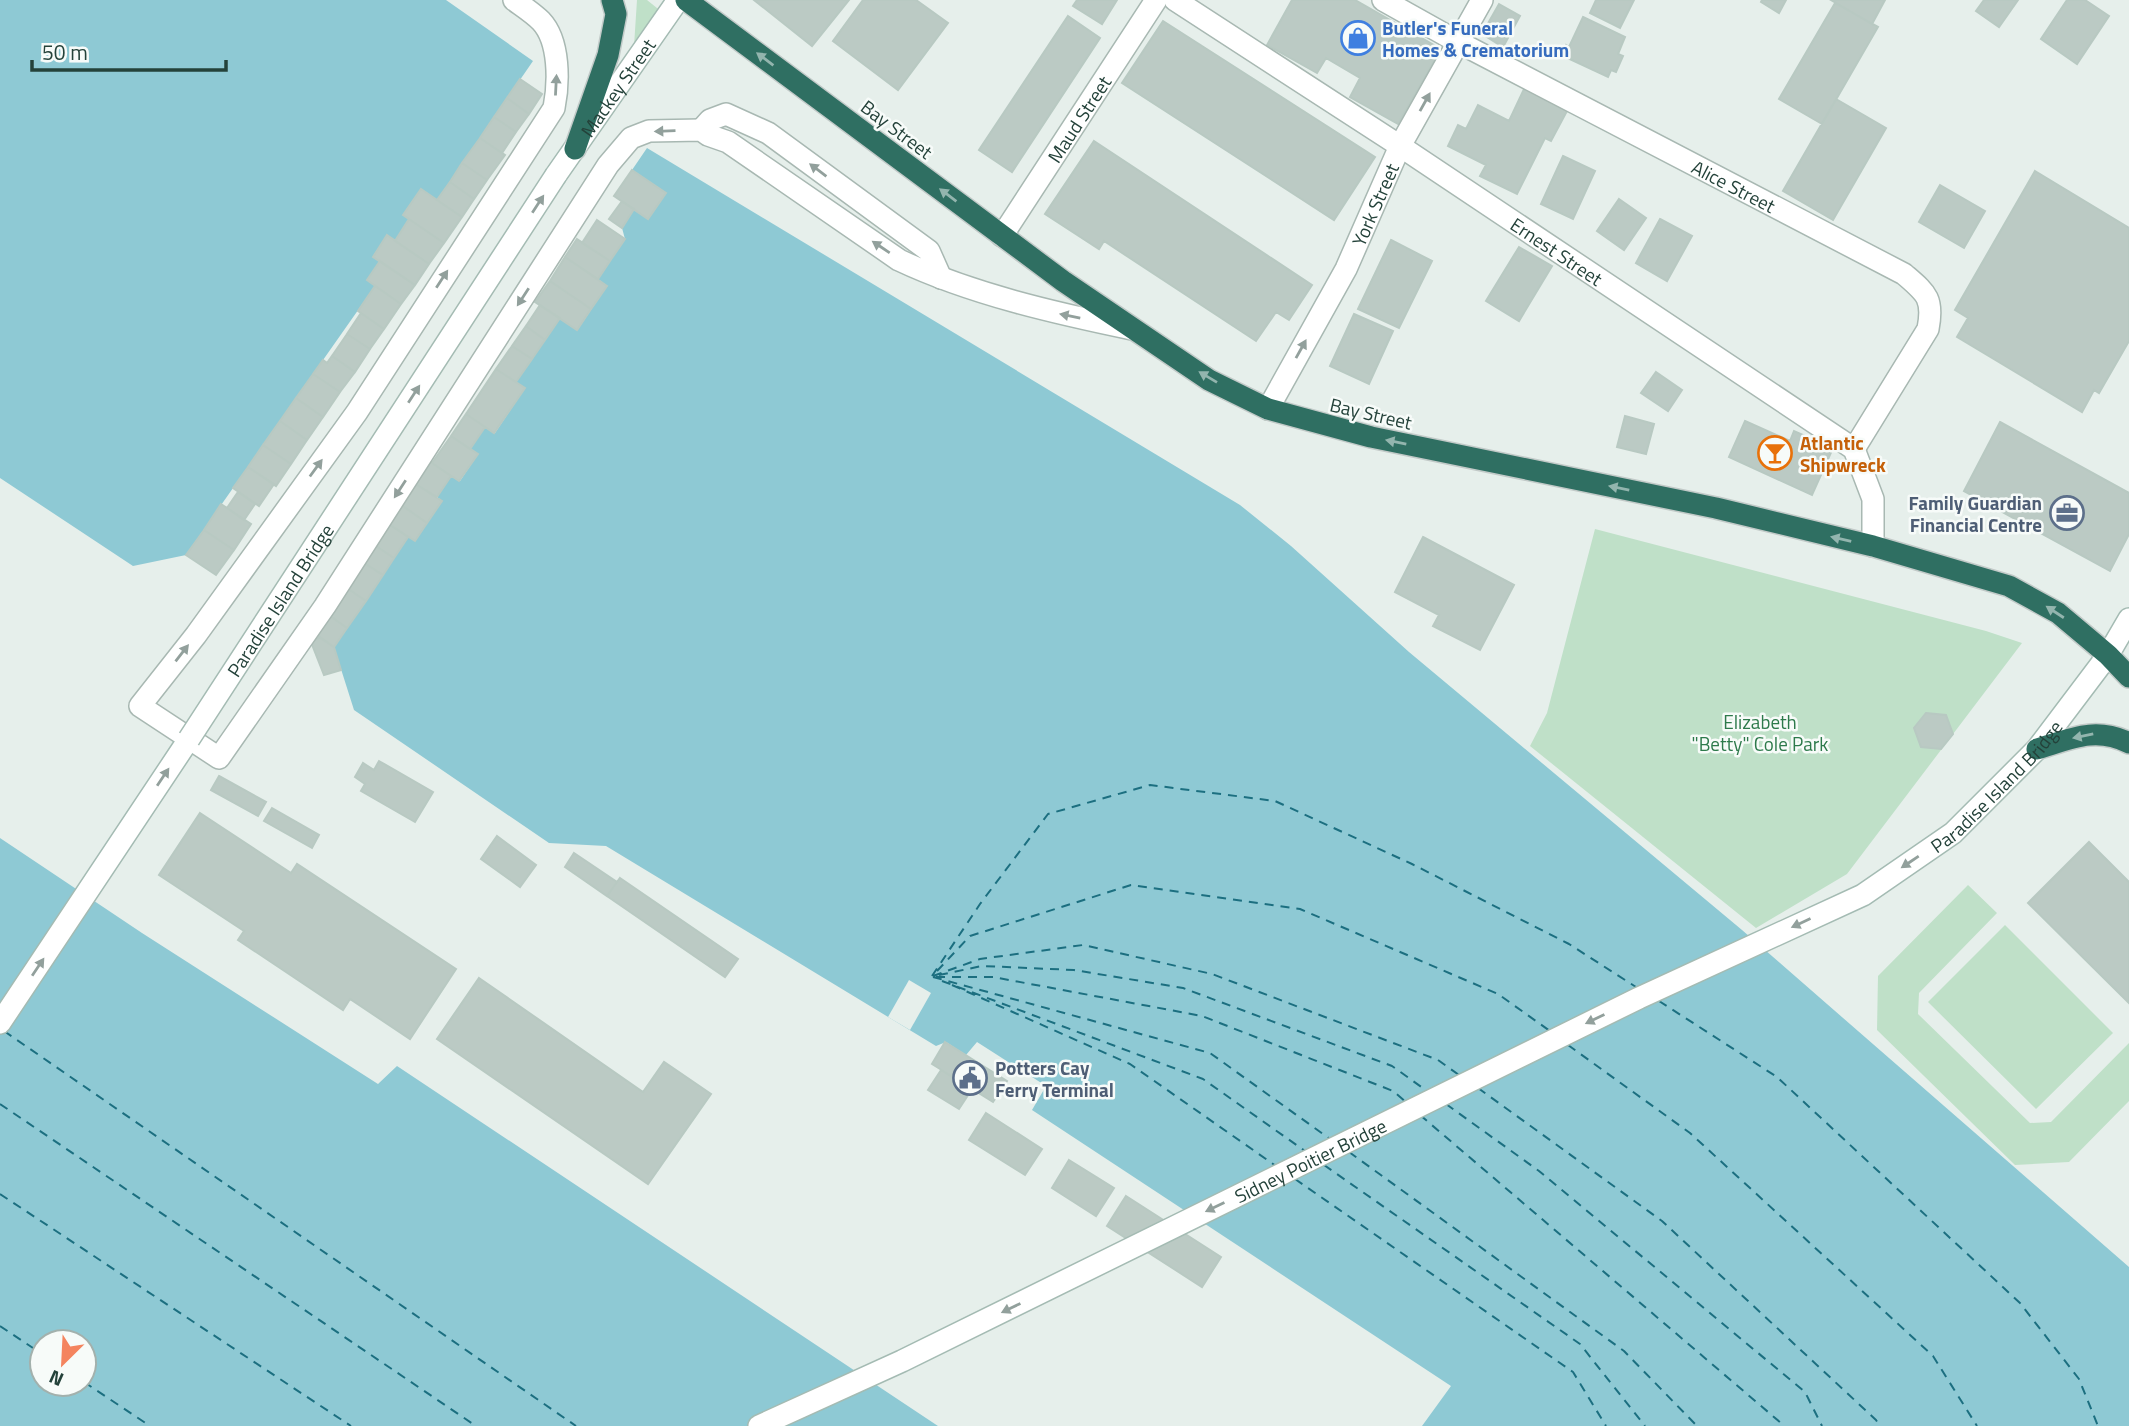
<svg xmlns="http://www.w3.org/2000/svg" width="2129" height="1426" viewBox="0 0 2129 1426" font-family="'Titillium Web',sans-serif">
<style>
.green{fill:#bfe0c8}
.water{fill:#8ec9d4;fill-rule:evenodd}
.pier{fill:#e6efeb}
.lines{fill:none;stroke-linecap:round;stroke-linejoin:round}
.ferry{stroke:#1c6f80;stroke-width:2;stroke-dasharray:9 7;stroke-linecap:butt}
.building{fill:#bbcac4;stroke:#b8c9c2;stroke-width:2}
.street-casing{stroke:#a8b8b2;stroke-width:24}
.secondary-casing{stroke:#a4bbb3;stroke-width:24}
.highway-casing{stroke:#c2cac8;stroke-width:24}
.street{stroke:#fff;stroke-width:21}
.secondary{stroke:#fff;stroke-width:21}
.highway{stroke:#2f6f62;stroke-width:21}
.secondary-bridge-casing{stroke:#a4bbb3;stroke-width:24;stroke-linecap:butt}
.secondary-bridge{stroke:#fff;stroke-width:21}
.oneway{fill:#93b5ae}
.oneway2{fill:#92a09c}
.labels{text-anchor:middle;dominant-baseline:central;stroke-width:5;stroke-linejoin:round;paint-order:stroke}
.shop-label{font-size:19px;font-weight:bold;fill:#366cbe;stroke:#f7fbf9;text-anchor:start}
.street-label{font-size:19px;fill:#24423a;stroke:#f7fbf9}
.food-label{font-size:19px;font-weight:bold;fill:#c56008;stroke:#f7fbf9;text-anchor:start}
.service-label{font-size:19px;font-weight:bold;fill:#4e5e75;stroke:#f7fbf9;text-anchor:end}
.park-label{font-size:19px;fill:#2d7a4b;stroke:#f7fbf9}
</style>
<rect width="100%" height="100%" fill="#e6efeb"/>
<path class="green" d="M637,0H647L662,12L634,46Z
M1595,529L1986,631L2022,643L1847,874L1756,928L1530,746L1547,713Z
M1968,885L1997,913L1919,993L1918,1014L2030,1123L2051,1122L2129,1043V1101L2069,1162L2015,1165L1877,1030L1878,976Z
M2005,925L2113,1033L2036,1109L1928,1002Z"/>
<path class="water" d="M0,0H446L533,61L437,200L403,215L409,219L395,241L387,236L373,256L380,261L367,280L375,286L186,555L133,566L0,478Z
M647,148L1240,505L1291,546L1409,652L1742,930L2129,1267V1426H1422L1451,1386L1032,1110L1046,1086L977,1042L966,1055L946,1042L936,1046L606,846L549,843L354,710L334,647L408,537L415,541L442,501L437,497L451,476L460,481L478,454L470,449L485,427L495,433L525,388L516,382L560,318L578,329L607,286L598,279L625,239L622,228L634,209L665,192L632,170Z
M0,838L142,933L378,1084L397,1066L938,1426H0ZM42,1342H84V1384H42Z"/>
<path class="pier" d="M909,980L931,993L910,1030L888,1017Z"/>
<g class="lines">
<path class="ferry" d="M937,971L970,936L1131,885L1300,909L1498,994L1550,1031
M939,975L982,966L1074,970L1183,988L1392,1066L1427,1091
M932,976L980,904L1048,814L1150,785L1275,801L1412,864L1569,944L1636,987
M933,976L980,959L1083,945L1212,974L1438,1060L1459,1075
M933,977L1210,1053L1330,1139
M936,977H993L1202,1016L1393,1091L1406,1102
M942,981L1203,1079L1305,1151
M952,985L1130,1064L1276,1166
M1659,1001L1777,1077L2020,1303L2079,1379L2098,1426
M4,1031L576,1426
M1568,1045L1690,1133L1933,1356L1977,1426
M1478,1088L1662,1221L1876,1420L1880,1426
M0,1104L476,1426
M1446,1104L1539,1171L1805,1392L1822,1426
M1420,1115L1781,1423V1426
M1349,1152L1624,1351L1697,1426
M1324,1165L1580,1344L1645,1426
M1295,1179L1573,1372L1606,1426
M0,1194L351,1426
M0,1326L42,1354
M84,1382L150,1426"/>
</g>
<path class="building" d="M754,0H849L812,46Z
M863,0H916L948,23L898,90L833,41Z
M1077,0H1117L1102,24L1073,6Z
M1292,0H1355L1441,49L1398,124L1350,97L1360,78L1326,58L1317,73L1267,45Z
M1596,0H1634L1620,28L1590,13Z
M1762,0H1786L1779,13L1761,2Z
M1831,0H1885L1872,24Z
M1984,0H2018L1999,27L1976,11Z
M2067,0H2085L2109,16L2077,64L2041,39Z
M1835,3L1878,27L1822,124L1779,99Z
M1499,4L1520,16L1503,47L1482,34Z
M1068,16L1100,38L1012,172L979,150Z
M1583,17L1625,37L1618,54L1623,56L1616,72L1611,70L1608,77L1561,55L1566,45L1569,47Z
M1163,21L1375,157L1334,220L1122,83Z
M520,79L542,94L529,114L507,98Z
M1524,89L1567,111L1551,141L1545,138L1517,194L1480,176L1486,165L1448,146L1458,125L1466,129L1478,105L1509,121Z
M507,98L529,114L516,132L494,117Z
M1836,99L1886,128L1833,220L1783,191Z
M494,117L516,132L502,153L480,138Z
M480,138L505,155L487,180L462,163Z
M1094,141L1312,285L1289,320L1276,312L1256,341L1104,241L1099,249L1045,214Z
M1563,156L1595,171L1573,219L1541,204Z
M462,163L487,180L474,199L450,182Z
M632,170L666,193L648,219L614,196Z
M2035,171L2129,228V341L2099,393L2094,390L2082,412L1957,337L1968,318L1955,310Z
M450,182L474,199L462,217L437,200Z
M1940,185L1985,211L1964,248L1919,222Z
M421,189L462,217L444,243L403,215Z
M1619,199L1646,218L1624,250L1597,231Z
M622,201L634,209L622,228L609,219Z
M409,219L444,243L429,264L395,241Z
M1660,219L1692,236L1667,281L1636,263Z
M597,220L625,239L610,261L582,243Z
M387,235L429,264L415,285L373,257Z
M577,239L610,261L598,279L565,257Z
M1391,240L1432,261L1399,328L1358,309Z
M1519,247L1552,266L1519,321L1486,301Z
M565,257L607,286L591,309L550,281Z
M380,261L415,285L401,304L367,280Z
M550,281L591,309L577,330L535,302Z
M375,286L401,304L384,329L358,311Z
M540,305L560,318L545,340L526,326Z
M361,313L384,329L370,349L347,334Z
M1354,314L1393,331L1369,384L1330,366Z
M526,326L545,340L532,359L512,346Z
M347,334L370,349L355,372L332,356Z
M512,346L532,359L516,382L496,369Z
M332,356L355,372L340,392L313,374L323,360L327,363Z
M496,369L525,388L494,433L466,414Z
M1656,372L1682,390L1668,411L1641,393Z
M313,374L340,392L323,417L296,398Z
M296,398L323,417L307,440L280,421Z
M466,414L485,427L470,449L451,436Z
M1625,416L1654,424L1646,454L1617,447Z
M280,421L307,440L291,464L263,445Z
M1745,421L1790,441L1794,431L1833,448L1812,495L1729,457Z
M2000,422L2129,493V534L2110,571L1964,491Z
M451,436L478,454L459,481L432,463Z
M263,445L291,464L276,486L248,467Z
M429,461L451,476L437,497L414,483Z
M248,467L274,484L259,506L233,488Z
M414,483L442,501L427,523L400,504Z
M238,492L255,504L244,520L227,508Z
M221,504L251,524L234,550L204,530Z
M400,504L427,523L415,541L387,523Z
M387,523L408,537L394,558L373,544Z
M204,530L234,550L216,575L186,555Z
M1423,537L1514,585L1480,650L1433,626L1439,615L1395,592Z
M373,544L394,558L383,575L361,561Z
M361,561L383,575L366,601L344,586Z
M344,586L366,601L347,628L326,613Z
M326,613L347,628L334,647L313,633Z
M320,637L334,647L341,670L324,675L311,642Z
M1926,713L1946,715L1953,734L1941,749L1921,747L1914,728Z
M379,761L433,792L415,822L361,791L365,784L355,777L363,763L374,770Z
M219,776L266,802L258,816L211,790Z
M272,808L319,835L312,848L264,821Z
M200,813L291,873L297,864L456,969L410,1039L350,999L343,1010L238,940L244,931L159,875Z
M497,836L536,865L520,887L481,859Z
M2089,842L2129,882V1003L2028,903Z
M574,853L617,882L607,896L565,867Z
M620,878L738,959L725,977L607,896Z
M479,978L643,1092L664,1062L711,1094L648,1184L437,1039Z
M945,1042L1007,1081L993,1102L932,1064Z
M941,1070L972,1089L959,1109L928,1090Z
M986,1113L1042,1149L1025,1175L969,1140Z
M1069,1160L1114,1188L1096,1216L1052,1188Z
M1126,1196L1221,1257L1202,1287L1107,1226Z"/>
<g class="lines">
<g class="street-casing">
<g id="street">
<path d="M514,0C522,6 533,13 541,21C560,41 559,83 554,108L357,412L196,635L140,706L219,758L325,606L608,165L631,138L649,131L701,130L708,135L728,142L899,260C971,294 1055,313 1132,329"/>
<path id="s1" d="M1175,0L1400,146L1854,449L1873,499V546"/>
<path id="s2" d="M1383,0L1458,42L1904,274C1926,293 1934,298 1928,329L1854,449"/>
<path d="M701,130L710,120L726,114L768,133L929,251L941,278"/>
<path id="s3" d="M1002,236L1156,0"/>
<path id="s4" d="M1268,409L1346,269L1400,146L1482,0"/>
</g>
</g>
<g class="secondary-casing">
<g id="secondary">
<path id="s5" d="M556,175L678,0"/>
<path d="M0,1023L189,739"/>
<path id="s6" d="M759,1426L902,1361L1639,998L1863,895L1953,833L2037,749L2108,655L2129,619"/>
</g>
</g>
<g class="highway-casing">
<path id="highway" d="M686,0L1063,281L1209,380L1268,409L1371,437L1716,508L1873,546L2009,586L2058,613L2108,655L2129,677
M575,149L608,55L616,14L612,0
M2037,749C2070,739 2096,726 2129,743"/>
</g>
<use href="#street" class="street"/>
<use href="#secondary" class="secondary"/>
<use href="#highway" class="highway"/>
<g class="secondary-bridge-casing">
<g id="secondary-bridge">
<path id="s7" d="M189,739L556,175"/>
</g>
</g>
<use href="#secondary-bridge" class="secondary-bridge"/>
</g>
<defs><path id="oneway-solid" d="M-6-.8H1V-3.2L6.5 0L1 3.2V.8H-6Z" transform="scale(1.75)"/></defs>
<g class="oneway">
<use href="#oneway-solid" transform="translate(765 59) rotate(-143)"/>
<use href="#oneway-solid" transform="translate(948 195) rotate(-143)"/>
<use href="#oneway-solid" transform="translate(1208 377) rotate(-149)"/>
<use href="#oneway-solid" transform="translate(1396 442) rotate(-169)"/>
<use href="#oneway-solid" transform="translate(1619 488) rotate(-168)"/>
<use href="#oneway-solid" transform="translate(1841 539) rotate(-167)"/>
<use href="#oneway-solid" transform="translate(2055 612) rotate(-147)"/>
<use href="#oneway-solid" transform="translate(2083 736) rotate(168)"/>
</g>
<g class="oneway2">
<use href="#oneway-solid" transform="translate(556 85) rotate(-87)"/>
<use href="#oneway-solid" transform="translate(1425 102) rotate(-61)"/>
<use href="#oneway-solid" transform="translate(665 131) rotate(178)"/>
<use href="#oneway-solid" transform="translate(818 170) rotate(-143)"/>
<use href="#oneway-solid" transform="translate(538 204) rotate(-57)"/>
<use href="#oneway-solid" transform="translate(881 247) rotate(-146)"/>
<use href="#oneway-solid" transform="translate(442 279) rotate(-57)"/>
<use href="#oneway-solid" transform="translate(523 297) rotate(123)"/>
<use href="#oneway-solid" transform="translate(1070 316) rotate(-168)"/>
<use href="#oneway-solid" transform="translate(1301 349) rotate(-61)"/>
<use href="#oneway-solid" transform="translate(414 394) rotate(-57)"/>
<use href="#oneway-solid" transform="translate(316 468) rotate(-54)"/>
<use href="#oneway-solid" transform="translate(400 489) rotate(123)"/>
<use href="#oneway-solid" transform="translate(182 653) rotate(-52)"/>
<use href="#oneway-solid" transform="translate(163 777) rotate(-56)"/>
<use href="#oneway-solid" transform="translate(1910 862) rotate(146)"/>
<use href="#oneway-solid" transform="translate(1801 923) rotate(155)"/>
<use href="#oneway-solid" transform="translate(38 967) rotate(-56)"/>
<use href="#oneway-solid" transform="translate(1595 1019) rotate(154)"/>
<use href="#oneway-solid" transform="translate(1215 1207) rotate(154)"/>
<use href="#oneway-solid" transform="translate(1011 1308) rotate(154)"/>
</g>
<defs>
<g id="shop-ring" transform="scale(1.75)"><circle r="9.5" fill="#f7fbf9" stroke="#3f7fe0" stroke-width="1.5"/><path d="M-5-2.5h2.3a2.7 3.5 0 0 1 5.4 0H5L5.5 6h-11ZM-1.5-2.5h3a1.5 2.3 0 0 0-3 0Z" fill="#3f7fe0"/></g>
<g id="bar-ring" transform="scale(1.75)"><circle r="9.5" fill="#f7fbf9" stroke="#e8710a" stroke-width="1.5"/><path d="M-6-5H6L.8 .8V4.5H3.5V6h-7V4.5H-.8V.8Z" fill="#e8710a"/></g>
<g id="office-ring" transform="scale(1.75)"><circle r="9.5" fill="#f7fbf9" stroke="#5c6f8a" stroke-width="1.5"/><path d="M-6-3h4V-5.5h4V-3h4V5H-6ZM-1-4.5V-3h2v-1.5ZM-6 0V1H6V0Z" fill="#5c6f8a"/></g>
<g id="civic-ring" transform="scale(1.75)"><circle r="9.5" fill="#f7fbf9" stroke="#5c6f8a" stroke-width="1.5"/><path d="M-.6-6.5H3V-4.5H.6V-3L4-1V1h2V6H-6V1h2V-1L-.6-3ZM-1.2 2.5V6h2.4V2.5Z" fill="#5c6f8a"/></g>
</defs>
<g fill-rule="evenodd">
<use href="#shop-ring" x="1358" y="38"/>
<use href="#bar-ring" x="1775" y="453"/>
<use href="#office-ring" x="2067" y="513"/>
<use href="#civic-ring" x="970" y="1078"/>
</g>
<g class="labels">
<g class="shop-label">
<text x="1382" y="27">Butler's Funeral<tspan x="1382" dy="22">Homes &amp; Crematorium</tspan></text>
</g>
<g class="street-label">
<text stroke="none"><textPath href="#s5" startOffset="107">Mackey Street</textPath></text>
<text stroke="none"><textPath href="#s3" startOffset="140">Maud Street</textPath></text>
<text transform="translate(897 129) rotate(37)">Bay Street</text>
<text stroke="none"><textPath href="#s2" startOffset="397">Alice Street</textPath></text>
<text stroke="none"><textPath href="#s4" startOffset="231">York Street</textPath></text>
<text stroke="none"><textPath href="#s1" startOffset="457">Ernest Street</textPath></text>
<text transform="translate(1371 413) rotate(13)">Bay Street</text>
<text stroke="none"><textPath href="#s7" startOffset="166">Paradise Island Bridge</textPath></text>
<text stroke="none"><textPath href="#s6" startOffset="1398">Paradise Island Bridge</textPath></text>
<text stroke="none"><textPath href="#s6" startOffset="612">Sidney Poitier Bridge</textPath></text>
</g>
<g class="food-label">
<text x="1800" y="442">Atlantic<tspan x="1800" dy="22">Shipwreck</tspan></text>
</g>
<g class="service-label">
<text x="2042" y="502">Family Guardian<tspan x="2042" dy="22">Financial Centre</tspan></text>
<text x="995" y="1067" text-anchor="start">Potters Cay<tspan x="995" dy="22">Ferry Terminal</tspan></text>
</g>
<g class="park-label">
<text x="1760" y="721">Elizabeth<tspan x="1760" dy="22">"Betty" Cole Park</tspan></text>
</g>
</g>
<g transform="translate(63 1363) rotate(204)"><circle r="33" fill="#f7fbf9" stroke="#a3b1ad" stroke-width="2"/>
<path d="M0-5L12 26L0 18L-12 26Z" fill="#f4845f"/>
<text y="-10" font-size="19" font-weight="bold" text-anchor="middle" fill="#24423a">N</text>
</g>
<path d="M32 60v10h194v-10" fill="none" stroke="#24423a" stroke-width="3.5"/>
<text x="42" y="60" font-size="21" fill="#24423a" stroke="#f7fbf9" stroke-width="5" paint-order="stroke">50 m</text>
</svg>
